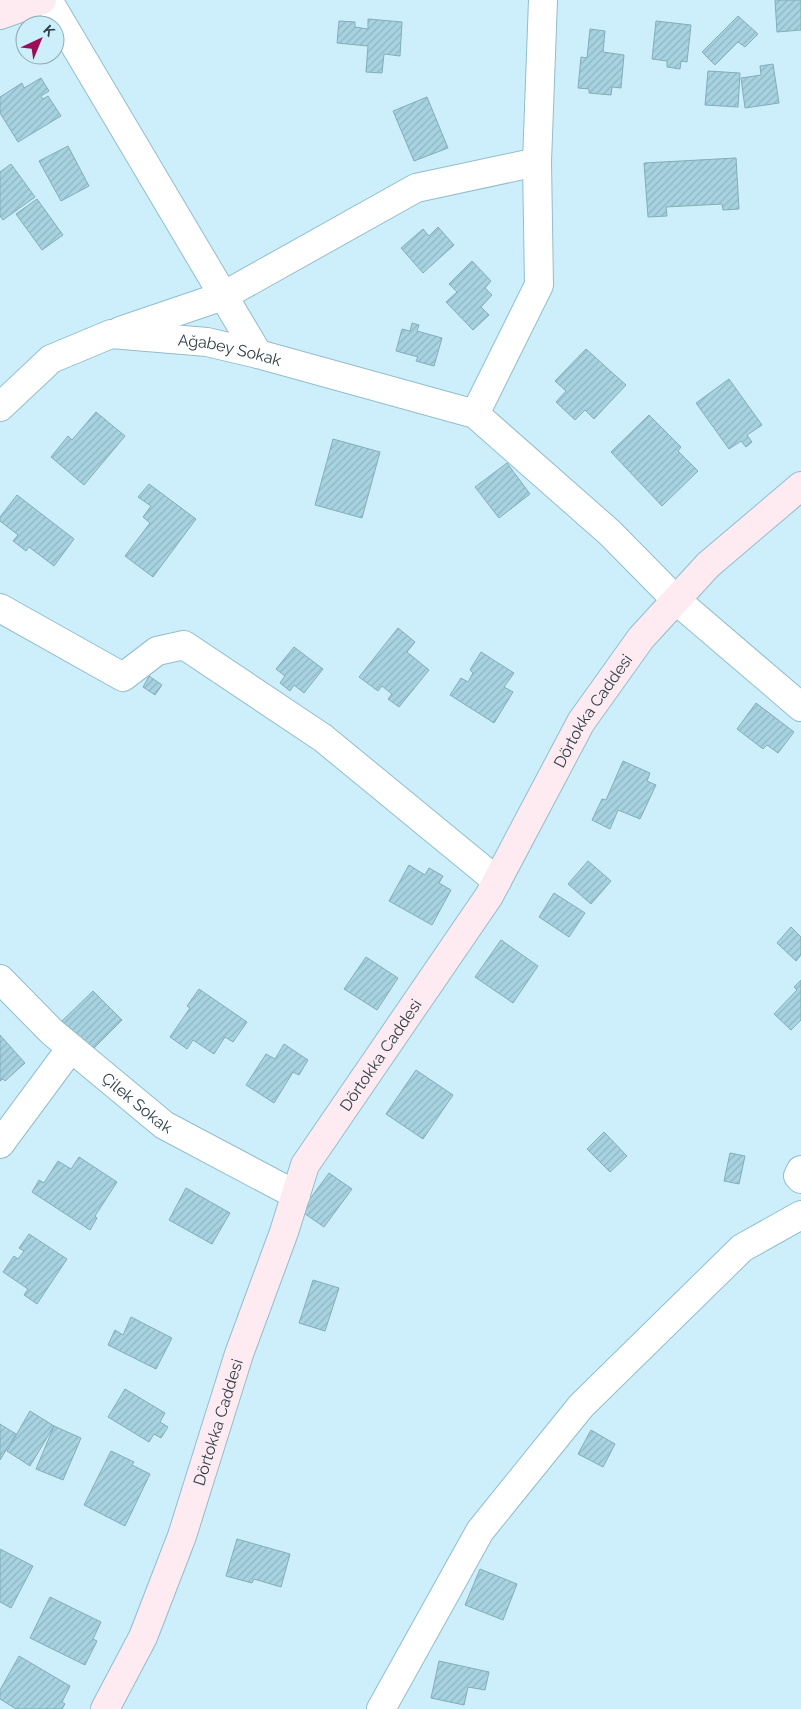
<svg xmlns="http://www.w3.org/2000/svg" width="801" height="1709" viewBox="0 0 801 1709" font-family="Raleway,sans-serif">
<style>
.building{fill:url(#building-hatch);stroke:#83adba}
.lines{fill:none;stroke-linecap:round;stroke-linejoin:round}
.street-casing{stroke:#93bdcb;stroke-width:30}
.secondary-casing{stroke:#93bdcb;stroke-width:30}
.street{stroke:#fff;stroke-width:28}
.secondary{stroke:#fdebf1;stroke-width:28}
.labels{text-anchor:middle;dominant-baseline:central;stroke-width:4.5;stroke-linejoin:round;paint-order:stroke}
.street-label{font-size:16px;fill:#2d3e44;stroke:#cdeffb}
</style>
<defs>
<pattern id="building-hatch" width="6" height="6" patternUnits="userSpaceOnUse" patternTransform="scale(1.25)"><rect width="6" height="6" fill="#a7d2e0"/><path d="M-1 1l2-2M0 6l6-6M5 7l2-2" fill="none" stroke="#90b5c1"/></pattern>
</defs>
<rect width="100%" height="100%" fill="#cdeffb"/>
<path class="building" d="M775,0H801V30L777,32Z
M738,16L758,34L745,47L738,42L715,65L702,52Z
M368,19L402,22L400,56L384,54L382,73L366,72L368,46L337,43L339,21L355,22V27L368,29Z
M656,21L691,25L687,62L681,61L680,69L667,67V61L652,59Z
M590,29L605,31L603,52L624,55L621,88L612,87L611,95L589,93V89L578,88L581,57L587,58Z
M773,64L779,103L745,108L741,78L761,75L760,66Z
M708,71L740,73L738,107L705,105Z
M41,78L49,91L41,96L43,99L48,96L61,116L18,142L0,113V97L22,83L24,88Z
M427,97L448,148L414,161L393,111Z
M68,146L89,186L61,201L39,161Z
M736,158L739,209L723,210L722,204L666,207L667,216L648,217L644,163Z
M11,164L35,197L3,220L0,216V172Z
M37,199L63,235L42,250L16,214Z
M438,227L454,245L423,273L401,248L423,229L429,236Z
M472,261L491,281L485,288L492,295L481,307L489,315L473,330L446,302L457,292L449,284Z
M412,323L419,325L417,331L442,338L434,366L416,361L418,357L396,351L402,329L410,331Z
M586,349L626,385L594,419L585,410L575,420L556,402L566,391L555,381Z
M729,379L762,425L747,435L752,442L746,447L741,441L729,449L696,403Z
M96,412L125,436L84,485L51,457L68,436L72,440Z
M649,415L681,447L678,451L698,471L662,506L611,452Z
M333,439L380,452L362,518L315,505Z
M507,463L530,494L499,518L475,487Z
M149,484L196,519L153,577L125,556L150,523L143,517L151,506L138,497Z
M17,495L74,539L54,566L29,547L26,551L13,541L18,535L0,521V517Z
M398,628L415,642L407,652L429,670L399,707L388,699L392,694L382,686L378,691L359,677Z
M294,647L323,669L304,693L294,685L290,691L280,683L285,676L276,669Z
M481,652L514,673L504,687L513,692L494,723L450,695L461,678L468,682L473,673L470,670Z
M149,676L162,685L155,695L143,687Z
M756,703L794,732L778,753L767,745L763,749L737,729Z
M623,761L650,773L647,781L656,785L640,819L618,810L610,829L592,820L602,799L606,800Z
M588,861L611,881L591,904L568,884Z
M409,865L425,875L429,868L443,876L439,883L451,890L432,925L389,901Z
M554,893L585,913L569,937L539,917Z
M791,927L801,937V955L796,961L777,943Z
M501,940L538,966L513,1003L475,977Z
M366,957L398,978L377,1010L344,989Z
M801,980V1020L791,1030L774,1014L797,990L794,987Z
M199,989L247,1022L233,1042L225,1037L214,1054L193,1040L187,1049L170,1037L190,1008L187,1006Z
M93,991L122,1020L91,1051L62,1021Z
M0,1035L25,1063L5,1081L3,1079L0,1081Z
M284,1044L308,1060L299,1075L293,1072L274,1103L246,1085L266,1054L275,1059Z
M416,1070L453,1095L423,1139L386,1114Z
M604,1132L627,1156L610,1172L587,1149Z
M730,1153L745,1156L739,1184L724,1181Z
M79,1157L117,1182L95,1216L97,1218L90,1230L32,1192L39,1180L44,1183L58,1161L71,1169Z
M329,1173L352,1189L324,1227L301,1211Z
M186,1188L230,1213L212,1244L169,1220Z
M29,1234L67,1259L37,1304L24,1295L28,1289L3,1272L14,1256L18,1259L24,1251L19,1248Z
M313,1280L339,1288L325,1331L299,1323Z
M131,1317L172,1338L156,1369L108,1345L115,1330L123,1335Z
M125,1389L165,1413L160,1422L168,1427L161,1438L154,1434L149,1442L108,1417Z
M30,1411L54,1426L30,1466L7,1451Z
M0,1424L16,1434L0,1460Z
M54,1426L81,1438L63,1480L36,1469Z
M591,1430L615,1444L603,1467L578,1454Z
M111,1451L134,1462L132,1465L150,1474L125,1526L84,1505Z
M237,1539L290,1554L281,1587L254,1579L252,1583L226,1576Z
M0,1549L33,1566L11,1608L0,1602Z
M480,1569L517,1584L503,1620L465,1605Z
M50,1597L101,1622L93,1639L97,1641L85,1665L30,1638Z
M19,1656L70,1686L62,1702L65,1704L62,1709H16L0,1699V1690Z
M439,1661L489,1672L485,1690L468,1687L464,1705L431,1698Z"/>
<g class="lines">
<g class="street-casing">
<g id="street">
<path d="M48,0L258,354"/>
<path d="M543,0L537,162L539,285L475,414L610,533L676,600L801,707"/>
<path d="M120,331L223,296L416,188L537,162"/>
<path id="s1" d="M0,407L51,359L111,334L207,342L258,354L475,414"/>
<path d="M0,608L123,677L157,651L184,645L323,738L497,881"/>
<path id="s2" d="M0,979L52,1032L164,1125L296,1195"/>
<path d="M0,1144L71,1048"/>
<path d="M801,1170L798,1176L801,1179"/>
<path d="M381,1709L480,1531L581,1406L742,1248L801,1215"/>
</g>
</g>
<g class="secondary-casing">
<g id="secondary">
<path d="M0,15L42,0"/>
<path id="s3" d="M105,1709L143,1637L182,1536L239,1354L284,1232L305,1165L489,896L581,722L641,638L708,565L801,486"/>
</g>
</g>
<use href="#street" class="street"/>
<use href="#secondary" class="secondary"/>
</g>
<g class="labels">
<g class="street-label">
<text stroke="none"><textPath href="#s1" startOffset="255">Ağabey Sokak</textPath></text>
<text stroke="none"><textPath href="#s3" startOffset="1119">Dörtokka Caddesi</textPath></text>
<text stroke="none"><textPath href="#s3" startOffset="714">Dörtokka Caddesi</textPath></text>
<text stroke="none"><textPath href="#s2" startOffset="185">Çilek Sokak</textPath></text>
<text stroke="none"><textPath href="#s3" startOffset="309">Dörtokka Caddesi</textPath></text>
</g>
</g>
<g transform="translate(40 40) rotate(44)"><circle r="24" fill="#cdeffb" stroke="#8da8b2"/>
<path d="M0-4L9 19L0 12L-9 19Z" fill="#9d0d58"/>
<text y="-8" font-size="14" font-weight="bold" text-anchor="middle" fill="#2d3e44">K</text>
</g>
</svg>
